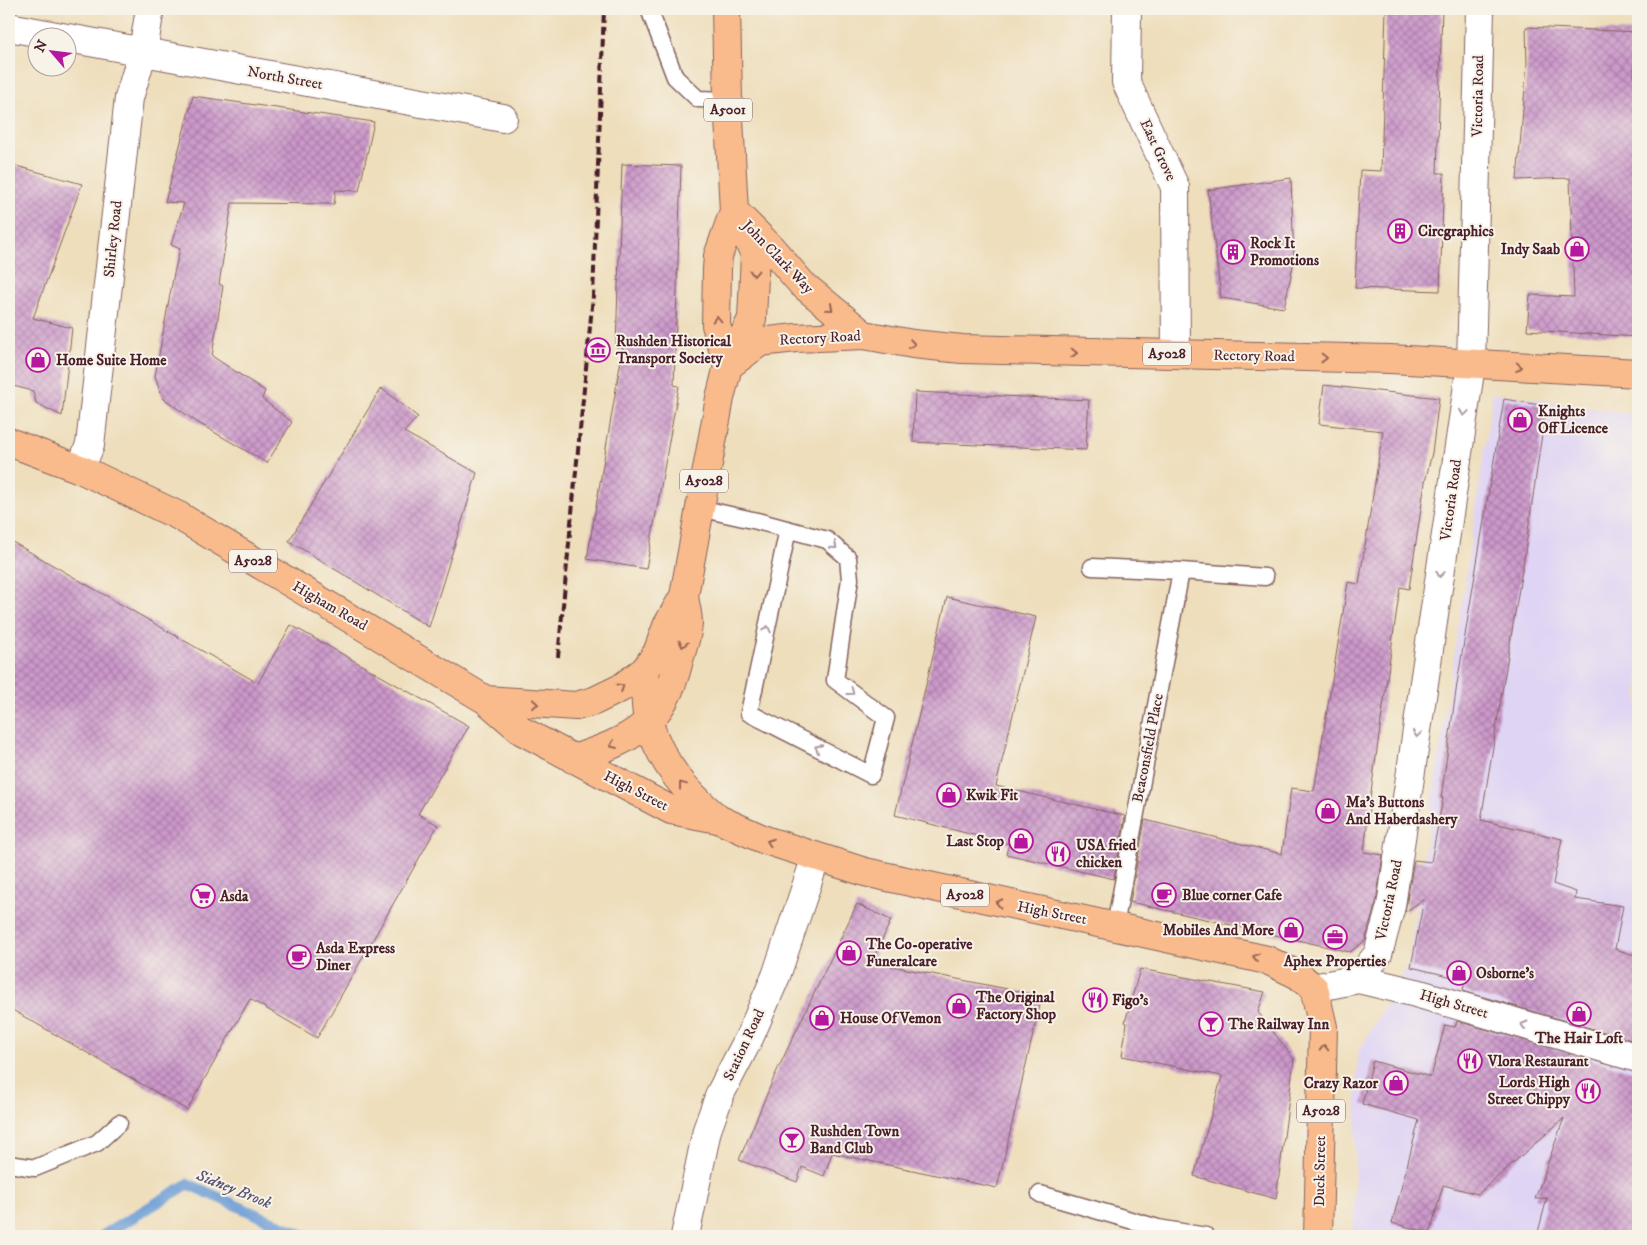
<svg xmlns="http://www.w3.org/2000/svg" width="1647" height="1245" viewBox="0 0 1647 1245" font-family="'IM FELL DW Pica',serif">
<style>
.built{fill:#e0d4f4}
.lines{fill:none;stroke-linecap:round;stroke-linejoin:round}
.stream{stroke:#6c9dd6;stroke-width:11}
.building{fill:url(#building-cross-hatch)}
.service-casing{stroke:#83625e;stroke-width:19}
.minor-casing{stroke:#83625e;stroke-width:30}
.primary-casing{stroke:#83625e;stroke-width:30}
.service{stroke:#fff;stroke-width:16}
.minor{stroke:#fff;stroke-width:28}
.primary{stroke:#fabb8c;stroke-width:28}
.rail{stroke:#4a1f2b;stroke-width:4;stroke-dasharray:8 4;stroke-linecap:butt}
.oneway{stroke:#996557}
.oneway2{stroke:#ae9aa0}
.labels{text-anchor:middle;dominant-baseline:central;stroke-width:4;stroke-linejoin:round;paint-order:stroke}
.shield{fill:#f7f3e8;stroke:#7e5f64;stroke-width:1}
.shield-label{font-size:14px;font-weight:bold;fill:#4a1f2b}
.street-label{font-size:15px;fill:#4a1f2b;stroke:#f7f3e8}
.poi-label{font-size:15px;font-weight:bold;fill:#4a1f2b;stroke:#f7f3e8;text-anchor:start}
.water-label{font-size:16px;font-style:italic;fill:#58516f;stroke:#f7f3e8}
</style>
<defs>
<pattern id="building-cross-hatch" width="8" height="8" patternUnits="userSpaceOnUse" patternTransform="scale(1.25)"><rect width="8" height="8" fill="#cc99cb"/><path d="M0 0l8 8M0 8l8-8" fill="none" stroke="#a87ca5"/></pattern>
</defs>
<rect width="100%" height="100%" fill="#f7f3e8"/>
<filter id="ink" filterUnits="userSpaceOnUse"><feTurbulence type="fractalNoise" baseFrequency=".02" numOctaves="2"/><feDisplacementMap in="SourceGraphic" scale="10" xChannelSelector="R" yChannelSelector="G"/><feConvolveMatrix kernelMatrix="1 2 1 2 8 2 1 2 1" color-interpolation-filters="sRGB"/></filter>
<filter id="wash" filterUnits="userSpaceOnUse"><feTurbulence type="fractalNoise" baseFrequency=".0096" numOctaves="4" result="noise"/><feDisplacementMap in="SourceGraphic" scale="20" xChannelSelector="R" yChannelSelector="G"/><feGaussianBlur stdDeviation="1.12" result="paint"/><feColorMatrix in="noise" values="0 0 0 0 0 0 0 0 0 0 0 0 0 0 0 0 0 1.4 0 .05"/><feComposite in="paint" operator="in"/></filter>
<g filter="url(#wash)">
<rect width="100%" height="100%" fill="#eedebc"/>
<path class="built" d="M1493,393L1638,415V1236H1353L1358,1053L1408,965Z"/>
<g class="lines">
<path class="stream" d="M102,1236L188,1184L305,1236"/>
</g>
<g id="blocks">
<path class="building" d="M1386,9H1442L1437,173H1444L1440,291L1355,288L1360,170L1381,171Z
M1526,27L1638,32V68H1634L1638,160V337L1527,330L1530,295L1574,297L1570,178L1517,180L1527,64Z
M193,96L374,122L359,191L336,190L334,204L232,203L219,284L223,286L212,356L265,391L262,399L292,422L267,463L195,421L163,398L155,376L174,273L180,249L171,245L184,203L165,202Z
M9,164L82,184L33,318L72,328L62,416L36,403L33,391L9,385Z
M622,164L681,166L674,385L679,386L646,569L587,559L623,348L616,347Z
M1291,178L1294,261L1284,308L1221,298L1208,190Z
M1324,385L1439,398L1432,453L1425,482L1409,589L1400,587L1370,799L1364,852L1383,855L1376,903L1365,941L1350,952L1130,902L1145,820L1282,854L1291,788L1314,791L1348,582L1359,584L1383,431L1319,424Z
M381,388L418,417L404,432L477,473L429,627L289,541Z
M915,392L1089,400L1086,450L913,442Z
M1504,399L1546,406L1525,552L1481,820L1562,839L1553,884L1576,892L1575,899L1623,906L1615,949L1638,956V1042L1463,991L1465,980L1411,967L1424,899L1405,912L1414,860L1431,862L1443,798H1441L1457,684Z
M9,540L258,683L291,625L469,726L418,814L438,825L317,1038L250,999L187,1110L9,1008Z
M947,597L1036,617L996,786L1125,816L1114,879L1006,854L1009,844L895,815Z
M857,904L891,920L872,962L1042,996L997,1188L832,1153L824,1176L802,1167L797,1182L739,1160L775,1075Z
M1140,969L1265,992L1258,1012L1294,1059L1276,1199L1194,1176L1222,1076L1122,1056L1127,1023L1125,1022Z
M1457,1021L1638,1073V1236H1537L1547,1198L1535,1199L1564,1118L1478,1194L1443,1185L1430,1233L1392,1223L1419,1120L1362,1104L1373,1061L1431,1077L1445,1025L1455,1027Z"/>
</g>
</g>
<g filter="url(#ink)">
<use href="#blocks" fill-opacity="0" stroke="#83625e" stroke-width="1"/>
<g class="lines">
<g class="service-casing">
<path id="service" d="M649,9L675,77L698,99L728,100
M699,508L757,521L827,540L848,558L850,579L835,680L886,718L871,775L749,713L788,529
M1092,567L1181,571L1265,577
M1115,926L1181,571
M9,1164L35,1168L97,1143L119,1123
M1040,1194L1158,1228L1206,1236"/>
</g>
<g class="minor-casing">
<path id="minor" d="M1127,9L1126,82L1175,187L1176,354
M9,27L67,38
M68,38L503,118
M80,469L90,445L129,98L143,51L150,9
M1358,979L1378,954L1391,906L1471,365L1480,9
M1314,988L1358,979L1416,993L1638,1058
M685,1236L707,1130L720,1094L750,1036L776,976L816,857"/>
</g>
<g class="primary-casing">
<path id="primary" d="M726,9L728,100L734,211L771,248L802,284L864,335
M728,366L760,342L796,338L864,335L913,344L962,349L1390,359L1638,373
M728,366L716,325L717,269L718,256L734,211
M9,442L80,469L179,516L486,700L522,731L671,810L718,819L765,840L865,872L1267,960L1298,975L1314,988L1323,1027L1318,1236
M645,670C646,687 644,708 649,724C663,765 685,791 717,818
M486,700L576,706L594,701L621,688L645,670L657,653L667,626L684,596L720,398L728,366L752,319L755,254L734,211
M573,759C632,740 664,724 679,660C682,649 688,634 688,623C688,614 685,604 684,596"/>
</g>
<use href="#service" class="service"/>
<use href="#minor" class="minor"/>
<use href="#primary" class="primary"/>
<path class="rail" d="M558,657L593,296L604,9"/>
</g>
<defs><path id="oneway-chevron" d="M-2-3.5L2.5 0L-2 3.5" fill="none" stroke-width="1.6" stroke-linecap="round" stroke-linejoin="round" transform="scale(1.25)"/></defs>
<g class="oneway">
<use href="#oneway-chevron" transform="translate(754 273) rotate(92)"/>
<use href="#oneway-chevron" transform="translate(830 308) rotate(40)"/>
<use href="#oneway-chevron" transform="translate(717 319) rotate(-92)"/>
<use href="#oneway-chevron" transform="translate(912 344) rotate(8)"/>
<use href="#oneway-chevron" transform="translate(1074 353) rotate(2)"/>
<use href="#oneway-chevron" transform="translate(1324 358) rotate(1)"/>
<use href="#oneway-chevron" transform="translate(1519 367) rotate(3)"/>
<use href="#oneway-chevron" transform="translate(683 644) rotate(103)"/>
<use href="#oneway-chevron" transform="translate(621 687) rotate(-32)"/>
<use href="#oneway-chevron" transform="translate(535 704) rotate(5)"/>
<use href="#oneway-chevron" transform="translate(613 745) rotate(156)"/>
<use href="#oneway-chevron" transform="translate(682 785) rotate(-127)"/>
<use href="#oneway-chevron" transform="translate(770 842) rotate(-160)"/>
<use href="#oneway-chevron" transform="translate(999 903) rotate(-168)"/>
<use href="#oneway-chevron" transform="translate(1256 957) rotate(-167)"/>
<use href="#oneway-chevron" transform="translate(1324 1048) rotate(-91)"/>
</g>
<g class="oneway2">
<use href="#oneway-chevron" transform="translate(1464 413) rotate(98)"/>
<use href="#oneway-chevron" transform="translate(834 546) rotate(40)"/>
<use href="#oneway-chevron" transform="translate(1440 574) rotate(98)"/>
<use href="#oneway-chevron" transform="translate(767 629) rotate(-78)"/>
<use href="#oneway-chevron" transform="translate(851 692) rotate(36)"/>
<use href="#oneway-chevron" transform="translate(1417 734) rotate(98)"/>
<use href="#oneway-chevron" transform="translate(818 748) rotate(-153)"/>
<use href="#oneway-chevron" transform="translate(1524 1025) rotate(-164)"/>
</g>
</g>
<defs>
<g id="building-ring" transform="scale(1.25)"><circle r="9.5" fill="#f7f3e8" stroke="#b5179e" stroke-width="1.5"/><path d="M-4-6H4V6H1V3H-1V6H-4ZM-2.5-4.3h1.7v1.8h-1.7ZM.8-4.3h1.7v1.8H.8ZM-2.5-1h1.7V.8h-1.7ZM.8-1h1.7V.8H.8Z" fill="#b5179e"/></g>
<g id="shop-ring" transform="scale(1.25)"><circle r="9.5" fill="#f7f3e8" stroke="#b5179e" stroke-width="1.5"/><path d="M-5-2.5h2.3a2.7 3.5 0 0 1 5.4 0H5L5.5 6h-11ZM-1.5-2.5h3a1.5 2.3 0 0 0-3 0Z" fill="#b5179e"/></g>
<g id="museum-ring" transform="scale(1.25)"><circle r="9.5" fill="#f7f3e8" stroke="#b5179e" stroke-width="1.5"/><path d="M0-6L6-3V-2H-6V-3ZM-5-1h2V3h-2ZM-1-1h2V3h-2ZM3-1h2V3H3ZM-6 4H6V6H-6Z" fill="#b5179e"/></g>
<g id="restaurant-ring" transform="scale(1.25)"><circle r="9.5" fill="#f7f3e8" stroke="#b5179e" stroke-width="1.5"/><path d="M-5-6h1v4h1v-4h1v4h1v-4h1v5L-1.5 .5V6h-2V.5L-5-1ZM5-6V6H3V1.5H1.5Q1.5-4 5-6Z" fill="#b5179e"/></g>
<g id="cafe-ring" transform="scale(1.25)"><circle r="9.5" fill="#f7f3e8" stroke="#b5179e" stroke-width="1.5"/><path d="M-5.5-4.5H6V0H3Q3 3.5 0 3.5H-2.5Q-5.5 3.5-5.5 0ZM3-3.2v2h1.7v-2ZM-6 4.5H4V6H-6Z" fill="#b5179e"/></g>
<g id="supermarket-ring" transform="scale(1.25)"><circle r="9.5" fill="#f7f3e8" stroke="#b5179e" stroke-width="1.5"/><path d="M-6-5.5h2.5l.6 2H6L4.5 2H-2.5L-4.4-4H-6ZM-1.5 3.2a1.3 1.3 0 1 0 .1 0ZM3 3.2a1.3 1.3 0 1 0 .1 0Z" fill="#b5179e"/></g>
<g id="office-ring" transform="scale(1.25)"><circle r="9.5" fill="#f7f3e8" stroke="#b5179e" stroke-width="1.5"/><path d="M-6-3h4V-5.5h4V-3h4V5H-6ZM-1-4.5V-3h2v-1.5ZM-6 0V1H6V0Z" fill="#b5179e"/></g>
<g id="bar-ring" transform="scale(1.25)"><circle r="9.5" fill="#f7f3e8" stroke="#b5179e" stroke-width="1.5"/><path d="M-6-5H6L.8 .8V4.5H3.5V6h-7V4.5H-.8V.8Z" fill="#b5179e"/></g>
</defs>
<g fill-rule="evenodd">
<use href="#building-ring" x="1400" y="231"/>
<use href="#shop-ring" x="1577" y="249"/>
<use href="#building-ring" x="1233" y="252"/>
<use href="#museum-ring" x="598" y="350"/>
<use href="#shop-ring" x="38" y="360"/>
<use href="#shop-ring" x="1520" y="420"/>
<use href="#shop-ring" x="949" y="795"/>
<use href="#shop-ring" x="1328" y="811"/>
<use href="#shop-ring" x="1021" y="841"/>
<use href="#restaurant-ring" x="1058" y="854"/>
<use href="#cafe-ring" x="1164" y="895"/>
<use href="#supermarket-ring" x="203" y="896"/>
<use href="#shop-ring" x="1291" y="930"/>
<use href="#office-ring" x="1335" y="937"/>
<use href="#shop-ring" x="849" y="953"/>
<use href="#cafe-ring" x="299" y="957"/>
<use href="#shop-ring" x="1459" y="973"/>
<use href="#restaurant-ring" x="1095" y="1000"/>
<use href="#shop-ring" x="959" y="1006"/>
<use href="#shop-ring" x="1579" y="1014"/>
<use href="#shop-ring" x="822" y="1018"/>
<use href="#bar-ring" x="1211" y="1024"/>
<use href="#restaurant-ring" x="1470" y="1061"/>
<use href="#shop-ring" x="1396" y="1083"/>
<use href="#restaurant-ring" x="1588" y="1091"/>
<use href="#bar-ring" x="792" y="1140"/>
</g>
<g class="labels">
<g class="shield">
<rect x="704" y="98.5" width="48" height="23" rx="4"/>
<rect x="1143" y="342.5" width="48" height="23" rx="4"/>
<rect x="680" y="469.5" width="48" height="23" rx="4"/>
<rect x="229" y="549.5" width="48" height="23" rx="4"/>
<rect x="941" y="883.5" width="48" height="23" rx="4"/>
<rect x="1297" y="1099.5" width="48" height="23" rx="4"/>
</g>
<g class="shield-label">
<text x="728" y="110">A5001</text>
<text x="1167" y="354">A5028</text>
<text x="704" y="481">A5028</text>
<text x="253" y="561">A5028</text>
<text x="965" y="895">A5028</text>
<text x="1321" y="1111">A5028</text>
</g>
<g class="street-label">
<text transform="translate(285 78) rotate(10)">North Street</text>
<text transform="translate(1478 96) rotate(-89)">Victoria Road</text>
<text transform="translate(1158 150) rotate(65)">East Grove</text>
<text transform="translate(113 239) rotate(-84)">Shirley Road</text>
<text transform="translate(778 257) rotate(46)">John Clark Way</text>
<text transform="translate(820 338) rotate(-3)">Rectory Road</text>
<text transform="translate(1254 356) rotate(1)">Rectory Road</text>
<text transform="translate(1451 500) rotate(-82)">Victoria Road</text>
<text transform="translate(330 606) rotate(30)">Higham Road</text>
<text transform="translate(1148 748) rotate(-79)">Beaconsfield Place</text>
<text transform="translate(636 791) rotate(27)">High Street</text>
<text transform="translate(1389 900) rotate(-78)">Victoria Road</text>
<text transform="translate(1052 913) rotate(11)">High Street</text>
<text transform="translate(1454 1004) rotate(16)">High Street</text>
<text transform="translate(744 1045) rotate(-65)">Station Road</text>
<text transform="translate(1320 1171) rotate(-89)">Duck Street</text>
</g>
<g class="poi-label">
<text x="1418" y="231">Circgraphics</text>
<text x="1250" y="243">Rock It<tspan x="1250" dy="17">Promotions</tspan></text>
<text x="1560" y="249" text-anchor="end">Indy Saab</text>
<text x="616" y="341">Rushden Historical<tspan x="616" dy="17">Transport Society</tspan></text>
<text x="56" y="360">Home Suite Home</text>
<text x="1538" y="411">Knights<tspan x="1538" dy="17">Off Licence</tspan></text>
<text x="966" y="795">Kwik Fit</text>
<text x="1346" y="802">Ma’s Buttons<tspan x="1346" dy="17">And Haberdashery</tspan></text>
<text x="1004" y="841" text-anchor="end">Last Stop</text>
<text x="1076" y="845">USA fried<tspan x="1076" dy="17">chicken</tspan></text>
<text x="1182" y="895">Blue corner Cafe</text>
<text x="220" y="896">Asda</text>
<text x="1274" y="930" text-anchor="end">Mobiles And More</text>
<text x="866" y="944">The Co-operative<tspan x="866" dy="17">Funeralcare</tspan></text>
<text x="316" y="948">Asda Express<tspan x="316" dy="17">Diner</tspan></text>
<text x="1335" y="961" text-anchor="middle">Aphex Properties</text>
<text x="1476" y="973">Osborne's</text>
<text x="976" y="997">The Original<tspan x="976" dy="17">Factory Shop</tspan></text>
<text x="1112" y="1000">Figo's</text>
<text x="840" y="1018">House Of Vemon</text>
<text x="1228" y="1024">The Railway Inn</text>
<text x="1579" y="1038" text-anchor="middle">The Hair Loft</text>
<text x="1488" y="1061">Vlora Restaurant</text>
<text x="1570" y="1082" text-anchor="end">Lords High<tspan x="1570" dy="17">Street Chippy</tspan></text>
<text x="1378" y="1083" text-anchor="end">Crazy Razor</text>
<text x="810" y="1131">Rushden Town<tspan x="810" dy="17">Band Club</tspan></text>
</g>
<g class="water-label">
<text transform="translate(234 1189) rotate(22)">Sidney Brook</text>
</g>
</g>
<rect width="1647" height="1245" fill="none" stroke="#f7f3e8" stroke-width="30"/>
<g transform="translate(52 52) rotate(298)"><circle r="24" fill="#f7f3e8" stroke="#b29e9c"/>
<path d="M0-4L9 19L0 12L-9 19Z" fill="#b5179e"/>
<text y="-8" font-size="14" font-weight="bold" text-anchor="middle" fill="#4a1f2b">N</text>
</g>
</svg>
